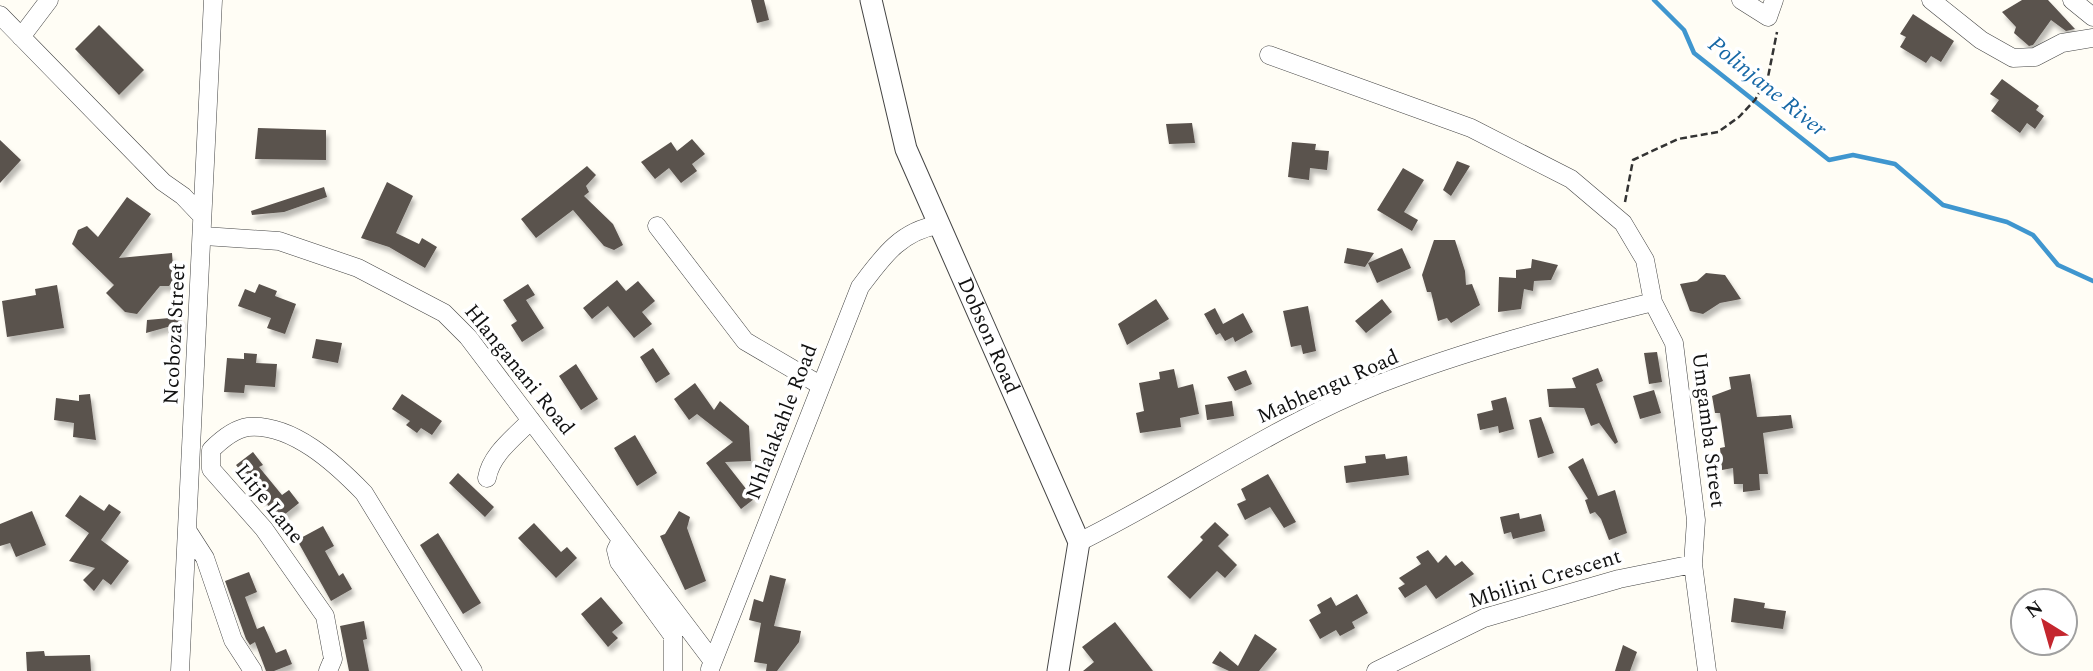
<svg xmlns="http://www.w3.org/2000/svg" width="2093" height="671" viewBox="0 0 2093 671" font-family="Spectral,serif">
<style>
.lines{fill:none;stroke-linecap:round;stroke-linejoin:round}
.stream{stroke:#3f96cf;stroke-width:4.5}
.building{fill:#5a524d;filter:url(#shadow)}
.minor-casing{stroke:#444;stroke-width:19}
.tertiary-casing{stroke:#444;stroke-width:23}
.path{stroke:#333;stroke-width:2.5;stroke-dasharray:7 3.5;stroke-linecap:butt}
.minor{stroke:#fff;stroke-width:18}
.tertiary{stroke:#fff;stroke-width:21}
.labels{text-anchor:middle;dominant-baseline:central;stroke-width:7;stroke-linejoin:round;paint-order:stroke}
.street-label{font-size:21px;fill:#111;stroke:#fff}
.water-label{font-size:23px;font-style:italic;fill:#1768a6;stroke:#fff}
</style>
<defs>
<filter id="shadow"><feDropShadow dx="3" dy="5.5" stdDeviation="2" flood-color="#0004"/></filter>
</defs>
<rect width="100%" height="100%" fill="#fffdf5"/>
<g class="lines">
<path class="stream" d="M1654,0L1684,30L1694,53L1829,160L1853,155L1895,164L1943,205L2007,222L2033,235L2058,265L2093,281"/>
</g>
<path class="building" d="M751,0H764L769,20L757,23Z
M2022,0H2048L2075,29L2066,31L2051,20L2033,45L2029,46L2014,33L2016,27L2002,12Z
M1913,14L1954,41L1941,62L1931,56L1926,63L1900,47L1906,37L1900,34Z
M99,25L144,70L119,95L75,49Z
M2002,79L2039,106L2036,110L2044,116L2035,129L2027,123L2020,133L1991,111L1999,100L1990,94Z
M1192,123L1195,143L1169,144L1166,124Z
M258,128L326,130V160L255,159Z
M692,139L705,154L692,164L697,171L681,183L669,168L655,179L641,162L671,142L677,151Z
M0,140L21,160L0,183Z
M1292,142L1316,144L1315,150L1329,151L1327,170L1310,168L1309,180L1288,177Z
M1457,161L1470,166L1451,196L1443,190Z
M587,166L596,175L586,186L589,192L584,196L613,224L623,245L614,250L604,246L573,210L536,238L521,219Z
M1403,168L1424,180L1404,212L1418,220L1412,231L1377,210Z
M387,182L413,196L396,233L419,244L422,238L437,247L425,268L389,247L361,238Z
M324,187L327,197L284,212L252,215L251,211Z
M127,197L151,214L119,258L172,253L174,279L169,286H160L137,314L125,312L106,293L114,285L72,244L78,230L87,226L98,237Z
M1434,240H1455L1465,271L1466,285L1472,284L1480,305L1451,323L1447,318L1438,321L1431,292H1427L1422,275Z
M1347,248L1374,253L1365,267L1344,263Z
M1402,248L1411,268L1377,283L1368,263Z
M1532,259L1558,265L1551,280L1534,281L1533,291L1524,289L1521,309L1498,312L1499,277L1516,278V270L1531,268Z
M1706,273L1725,275L1741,299L1720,303L1703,314L1690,311L1680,284L1697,281Z
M617,280L626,291L638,281L655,301L642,312L652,324L634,338L608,306L592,319L583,308Z
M259,284L277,291L275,296L296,304L285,334L267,328L271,318L238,306L245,289L255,293Z
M528,284L535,295L526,300L544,328L522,342L511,325L517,321L503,300Z
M57,285L64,328L7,337L2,301L36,295L35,289Z
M1156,299L1169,319L1127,345L1118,324Z
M1382,299L1392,312L1366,333L1355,321Z
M1308,306L1316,351L1303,354L1301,345L1291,347L1283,311Z
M1215,308L1223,324L1243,313L1253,332L1235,342L1233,337L1225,341L1220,333L1216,335L1204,314Z
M181,317L182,323L146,333L147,320Z
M316,339L342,343L338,363L312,358Z
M653,348L670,374L656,383L640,357Z
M1657,352L1662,382L1649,384L1644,353Z
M244,353L257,354L256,363L277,364L275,387L245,385L244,393L224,392L227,358L244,359Z
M576,364L598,399L581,410L559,376Z
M1598,368L1603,381L1596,384L1618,442L1615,444L1599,423L1591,426L1584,408L1549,407L1547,389L1576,388L1572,378Z
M1174,369L1178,388L1193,384L1199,414L1180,418L1181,427L1140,433L1136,413L1144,411L1139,383L1160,379L1159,372Z
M1246,370L1252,384L1235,391L1227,377Z
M1750,374L1757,417L1791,415L1793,428L1763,433L1768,474H1759L1760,490L1743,492V484H1734L1733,468L1722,470L1720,448L1725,447L1720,413H1715L1712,396L1731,389L1729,377Z
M695,383L714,410L720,401L749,426L751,461L725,462L754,499L741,509L706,463L733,442L697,414L689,420L674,399Z
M1654,390L1661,413L1640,419L1633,396Z
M90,394L96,440L73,437L74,423L54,420L56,398L79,401V395Z
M402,394L442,421L432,435L421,428L417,433L406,425L410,421L392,409Z
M1506,397L1514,429L1499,433L1498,426L1480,430L1477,414L1493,410L1491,401Z
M1232,401L1234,416L1207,420L1205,405Z
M1541,417L1554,453L1538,458L1529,420Z
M635,435L657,473L637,486L614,448Z
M253,452L263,465L259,467L282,495L289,490L299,503L279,519L236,465Z
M1385,454L1386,459L1407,456L1409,475L1346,483L1344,466L1366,463L1365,456Z
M1583,458L1598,496L1615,490L1627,533L1609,540L1601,519L1595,512L1590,514L1585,500L1588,499L1568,467Z
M458,473L494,507L485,517L449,483Z
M1268,474L1296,522L1284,528L1270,507L1245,520L1237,504L1246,500L1241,489Z
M80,495L104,511L109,504L121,512L101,540L129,561L111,585L103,579L94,591L83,580L95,568L69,561L89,533L65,516Z
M32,511L46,545L16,557L10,543L0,546V524Z
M679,511L690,517L687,528L706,581L685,590L660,536L665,534Z
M1519,513L1520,519L1541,514L1545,531L1513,539L1511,532L1504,534L1500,517Z
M1215,522L1229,535L1218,546L1237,565L1225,578L1217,571L1190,599L1167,577L1203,540L1200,537Z
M534,523L561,552L567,547L577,558L556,578L518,538Z
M323,526L334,546L325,551L339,576L343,573L352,589L331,601L297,540Z
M438,533L481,603L463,614L420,545Z
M1428,550L1438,563L1446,555L1455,566L1462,561L1474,574L1436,599L1426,585L1405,598L1398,588L1405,584L1399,578L1421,564L1416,557Z
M249,572L257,592L245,597L257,629L264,626L276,653L286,649L292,664L274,671H266L255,642L250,645L246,639L225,581Z
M770,575L786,579L774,626L801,631L799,642L777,671H766L767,664L754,662L761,623L749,620L754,599L763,602Z
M1357,594L1368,613L1352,622L1355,628L1340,636L1336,630L1320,639L1309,620L1321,613L1317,605L1331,597L1336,606Z
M601,597L623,623L612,632L618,638L608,647L581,614Z
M1734,598L1765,603L1764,608L1786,611L1783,629L1731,622Z
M364,621L367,639L363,640L369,671H349L340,626Z
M1115,622L1153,671H1083L1094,662L1082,647Z
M1255,634L1277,649L1259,671H1229L1212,663L1220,651L1238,666Z
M1623,645L1637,652L1630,671H1615Z
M44,651L45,656L90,655L91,671H27L26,652Z"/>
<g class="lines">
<g class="minor-casing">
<path id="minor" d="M1741,0L1768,17L1774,0
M1931,0L1981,40L2013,58L2035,57L2062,43L2093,38
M2072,0L2093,17
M0,15L163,182L183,196L202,216
M21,37L49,0
M1269,55L1471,128L1571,179L1623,223L1645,260L1653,302L1674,343L1696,520L1693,564L1707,671
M657,226L745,341L820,385
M204,236L279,241L358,268L444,313L468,337L712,660
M487,478C491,454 515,437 531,420
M187,530L205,558L233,640L253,671
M621,540L616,550L619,562L673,636V671
M1079,542C1180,492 1274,426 1379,384C1467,350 1561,325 1653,302
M710,669L860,287C882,258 900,231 938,225
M180,671L213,0
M328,671L333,659L325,616L264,529L211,469V450C221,440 234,429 248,427C292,423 336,464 364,493L473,671
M1376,671L1484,618L1619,579L1693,564"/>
</g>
<g class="tertiary-casing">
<g id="tertiary">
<path id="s1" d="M871,0L906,149L1079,542L1058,671"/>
</g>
</g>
<path class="path" d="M1625,202L1633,160L1678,139L1718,132L1739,117L1755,100L1768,77L1777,32"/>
<use href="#minor" class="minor"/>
<use href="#tertiary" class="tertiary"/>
</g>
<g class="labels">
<g class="street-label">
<text transform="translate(175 334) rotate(-87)">Ncoboza Street</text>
<text stroke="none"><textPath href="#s1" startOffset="357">Dobson Road</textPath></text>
<text transform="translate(519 370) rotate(51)">Hlanganani Road</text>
<text transform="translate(1328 387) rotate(-24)">Mabhengu Road</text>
<text transform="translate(782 422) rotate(-69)">Nhlalakahle Road</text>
<text transform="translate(1708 430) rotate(83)">Umgamba Street</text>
<text transform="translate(269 504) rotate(51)">Litje Lane</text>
<text transform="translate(1545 579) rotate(-17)">Mbilini Crescent</text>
</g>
<g class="water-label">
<text transform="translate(1767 87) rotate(39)">Polinjane River</text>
</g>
</g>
<g transform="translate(2044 622) rotate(323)"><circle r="33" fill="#ffffff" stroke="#a0a0a0" stroke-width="2"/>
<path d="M0-5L12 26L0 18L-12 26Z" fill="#c4262e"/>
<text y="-10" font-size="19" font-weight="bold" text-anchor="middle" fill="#111111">N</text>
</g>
</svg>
